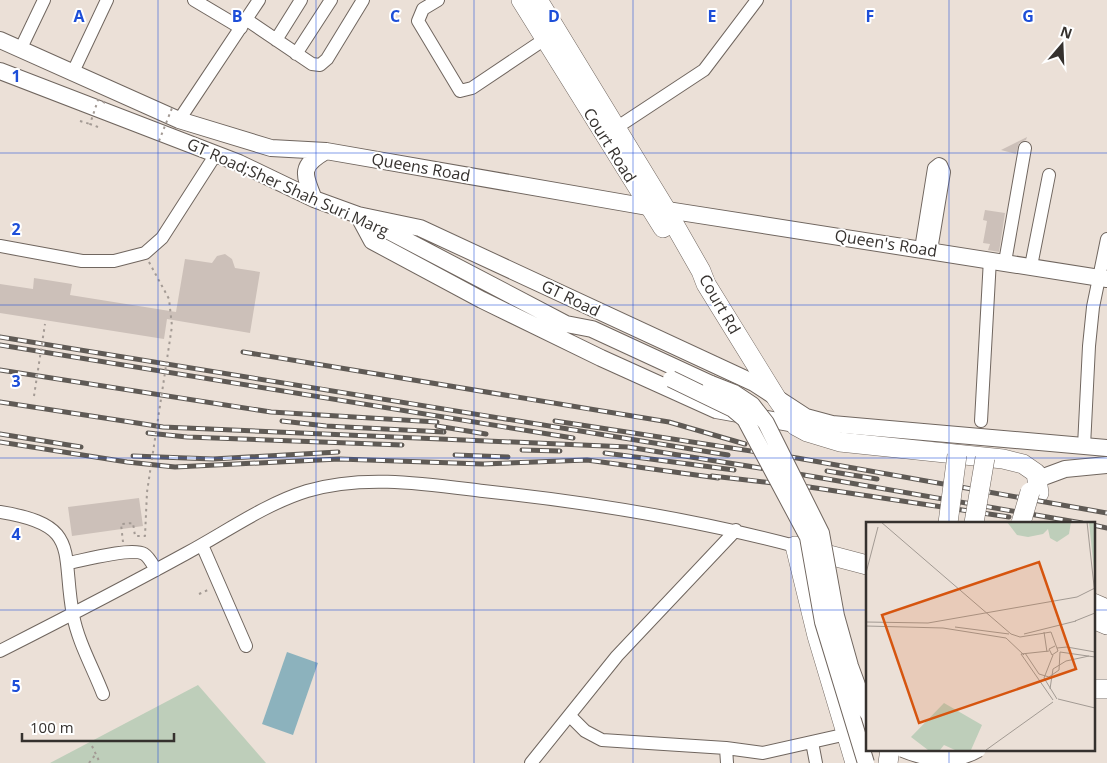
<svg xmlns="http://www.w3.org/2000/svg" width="1107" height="763" viewBox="0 0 1107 763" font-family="'Open Sans',sans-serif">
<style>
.green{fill:#beceba}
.water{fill:#8cb2bd}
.building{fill:#ccc0b9}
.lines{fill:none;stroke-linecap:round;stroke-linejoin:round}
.minor-casing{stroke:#70665f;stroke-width:14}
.major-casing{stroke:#70665f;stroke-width:18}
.highway-casing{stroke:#70665f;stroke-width:20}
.path{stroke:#a39a94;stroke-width:2;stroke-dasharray:2.5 4;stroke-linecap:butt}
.minor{stroke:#fff;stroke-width:12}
.major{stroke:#fff;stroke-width:16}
.highway{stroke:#fff;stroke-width:19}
.rail-casing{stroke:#5f5a55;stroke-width:5}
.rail{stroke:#fff;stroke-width:3;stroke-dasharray:9;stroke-linecap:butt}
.major-bridge-casing{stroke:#70665f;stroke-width:18;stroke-linecap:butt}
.highway-bridge-casing{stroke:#70665f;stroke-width:20;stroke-linecap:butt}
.path-bridge{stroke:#a39a94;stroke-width:2;stroke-dasharray:2.5 4;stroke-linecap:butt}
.major-bridge{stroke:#fff;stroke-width:16}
.highway-bridge{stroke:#fff;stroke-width:19}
.grid{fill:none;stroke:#1d4ed8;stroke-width:1;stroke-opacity:0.55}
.labels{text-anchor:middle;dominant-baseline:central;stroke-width:4;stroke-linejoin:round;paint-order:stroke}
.street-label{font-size:16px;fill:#35312e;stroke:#fff}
.inset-road{fill:none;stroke:#a29a93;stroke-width:1}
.view{fill:#d6550f;fill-opacity:0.15;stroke:#d6550f;stroke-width:2.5}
.inset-edge{fill:none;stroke:#35312e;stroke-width:2.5}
.grid-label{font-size:16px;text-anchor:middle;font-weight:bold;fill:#1d4ed8;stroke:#fff;stroke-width:4;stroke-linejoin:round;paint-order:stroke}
</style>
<rect width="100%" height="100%" fill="#ebe0d7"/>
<path class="green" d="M198,685L266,763H50Z"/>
<path class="water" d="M287,652L318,663L293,735L262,724Z"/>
<path class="building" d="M1027,137L1026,140L1019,143L1016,154L1001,150Z
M985,210L1005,213L999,252L988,250L990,244L983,243L987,221L983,220Z
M225,254L232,259L235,268L260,272L250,333L167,319L164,339L0,313V284L33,289L34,278L72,284L70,295L176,312L185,259L212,263L217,256Z
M139,498L143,526L72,536L68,507Z"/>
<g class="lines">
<g class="minor-casing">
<path id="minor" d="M194,0L241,28
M438,0L423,9L418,21L460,91L472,88L545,39
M247,20L312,64L320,65L327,59L363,0
M276,40L301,0
M21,48L44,0
M296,54L331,0
M73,72L107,0
M179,120L259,0
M616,128L704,70L757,0
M0,246L82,261H114L145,253L162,238L216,154
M921,249L934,168L939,164L941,165L944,172L931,250
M1005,262L1025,148
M1031,266L1049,175
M981,421L990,259
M1084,446L1089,346L1093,307L1107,239
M0,512C82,525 61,551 73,615C78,642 93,668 103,694
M202,545L246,646
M69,563C84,560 132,547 144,554C149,557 153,565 156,570
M0,651C63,619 125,587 187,553C226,532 265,504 307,491C363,474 426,484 483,491C588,502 693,519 795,546
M570,716L585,731L602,740L726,748L763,753L847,734
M812,742L816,763
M726,748L727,763
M531,763L617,656L736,530"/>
</g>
<g class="major-casing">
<path id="major" d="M0,40L179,120L271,148L326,151L648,207L1107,279
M0,71L239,163L314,199L358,215L566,324L592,329L711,384
M314,199C303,173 300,166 326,151
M358,215L420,228L754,383L806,417L832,424L1107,448
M358,215L372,241L482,300L601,358L716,410L795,424
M1038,479L1065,469L1107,465"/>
</g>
<g class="highway-casing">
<path id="highway" d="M521,0L663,228
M538,0L665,208L701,271L706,284L777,399L796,426L807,432L840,442L1003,459L1023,464L1036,473L1039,493
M1093,603L1107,609
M1093,619L1107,625
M1093,689H1107
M843,721L867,724
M855,763L817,636L795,546L867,565
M888,763L890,749"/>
</g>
<path class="path" d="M80,121L90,124
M149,262L169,299L172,326
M123,542L121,524L133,523L135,536H145L147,492
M199,594L210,589
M92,746L100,763
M89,763L95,755"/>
<use href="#minor" class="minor"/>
<use href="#major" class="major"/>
<use href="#highway" class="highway"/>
<g class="rail-casing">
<path id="rail" d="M0,337L728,455
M0,345L573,438
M243,352L669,422L745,444
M0,370L271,412L437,422
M0,402L163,427L628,447L804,475L1082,523
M282,421L326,426L444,432
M555,421L797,458L1107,513
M437,426L486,434
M148,433L187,437L402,445
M0,434L81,447
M0,442L127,462L175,467L339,459L483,464L587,460L718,478
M522,450L560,451
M605,453L734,470
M455,455L508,457
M133,456L213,459L338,452
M827,471L877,479
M712,476L809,487L1009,517
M1093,525L1107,528"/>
</g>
<use href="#rail" class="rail"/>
<g class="major-bridge-casing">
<path id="major-bridge" d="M671,379L733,409L745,419L808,537L823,622L866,763
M711,384L734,393L752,405L766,423L821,533L836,616L850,666L867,712
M903,749C927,759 954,763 978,749"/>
</g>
<g class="highway-bridge-casing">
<path id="highway-bridge" d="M948,523L957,455
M974,523L985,458
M1021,523L1030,492"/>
</g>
<path class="path-bridge" d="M98,127L90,124L98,100L106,103
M159,141L172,108
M34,396L45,324
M147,492L172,326"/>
<use href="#major-bridge" class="major-bridge"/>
<use href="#highway-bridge" class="highway-bridge"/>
</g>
<path class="grid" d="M158,0V763M316,0V763M474,0V763M633,0V763M791,0V763M949,0V523M0,153H1107M0,305H1107M0,458H1107M0,610H867M1093,610H1107M949,749V763"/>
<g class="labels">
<g class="street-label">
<text transform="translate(610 145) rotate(58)">Court Road</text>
<text transform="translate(421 167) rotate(10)">Queens Road</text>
<text transform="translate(288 187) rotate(24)">GT Road;Sher Shah Suri Marg</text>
<text transform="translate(886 243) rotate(9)">Queen's Road</text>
<text transform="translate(571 298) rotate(26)">GT Road</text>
<text transform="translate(720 304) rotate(60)">Court Rd</text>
</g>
</g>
<g transform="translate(866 522)">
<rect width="229" height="229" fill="#ebe0d7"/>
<path d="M141,0H205L203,12L191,20L184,16L182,7L177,12L162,15L151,13ZM223,0H229V58ZM78,181L116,203L105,228H89L78,223L74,228H62L45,215Z" fill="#beceba"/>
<path class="inset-road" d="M15,0L145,112L154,115L185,110L192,129L186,133L183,127L189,124M221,0L229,73M0,51L12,5M209,99L229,91M0,100L62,101L211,75L229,66M0,104L77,106L140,116L158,133M89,105L143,112M178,110L181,130M158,112L210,99M191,126L201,125L229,130M183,129L155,132L187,178M194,130L229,135M159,131L173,152L183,155L193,148L194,130M187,133L178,156L191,177M184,167L187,147L200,139L223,134M192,177L229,186M120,228L187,180"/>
<path class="view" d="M173,40L210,147L53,201L16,93Z"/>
<rect width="229" height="229" class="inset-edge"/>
</g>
<g class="grid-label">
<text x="79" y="22">A</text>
<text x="237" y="22">B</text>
<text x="395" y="22">C</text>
<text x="554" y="22">D</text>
<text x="712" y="22">E</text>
<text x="870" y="22">F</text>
<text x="1028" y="22">G</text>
<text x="16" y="82">1</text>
<text x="16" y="235">2</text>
<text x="16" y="387">3</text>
<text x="16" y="540">4</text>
<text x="16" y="692">5</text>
</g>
<g transform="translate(1062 45) rotate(19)" stroke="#ffffff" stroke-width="4" paint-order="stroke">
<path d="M0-4L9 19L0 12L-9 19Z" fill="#35312e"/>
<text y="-8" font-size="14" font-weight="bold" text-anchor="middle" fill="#35312e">N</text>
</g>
<path d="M22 733v8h152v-8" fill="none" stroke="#35312e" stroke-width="2.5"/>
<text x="30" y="733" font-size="15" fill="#35312e" stroke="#ffffff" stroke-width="4" paint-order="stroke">100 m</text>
</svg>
